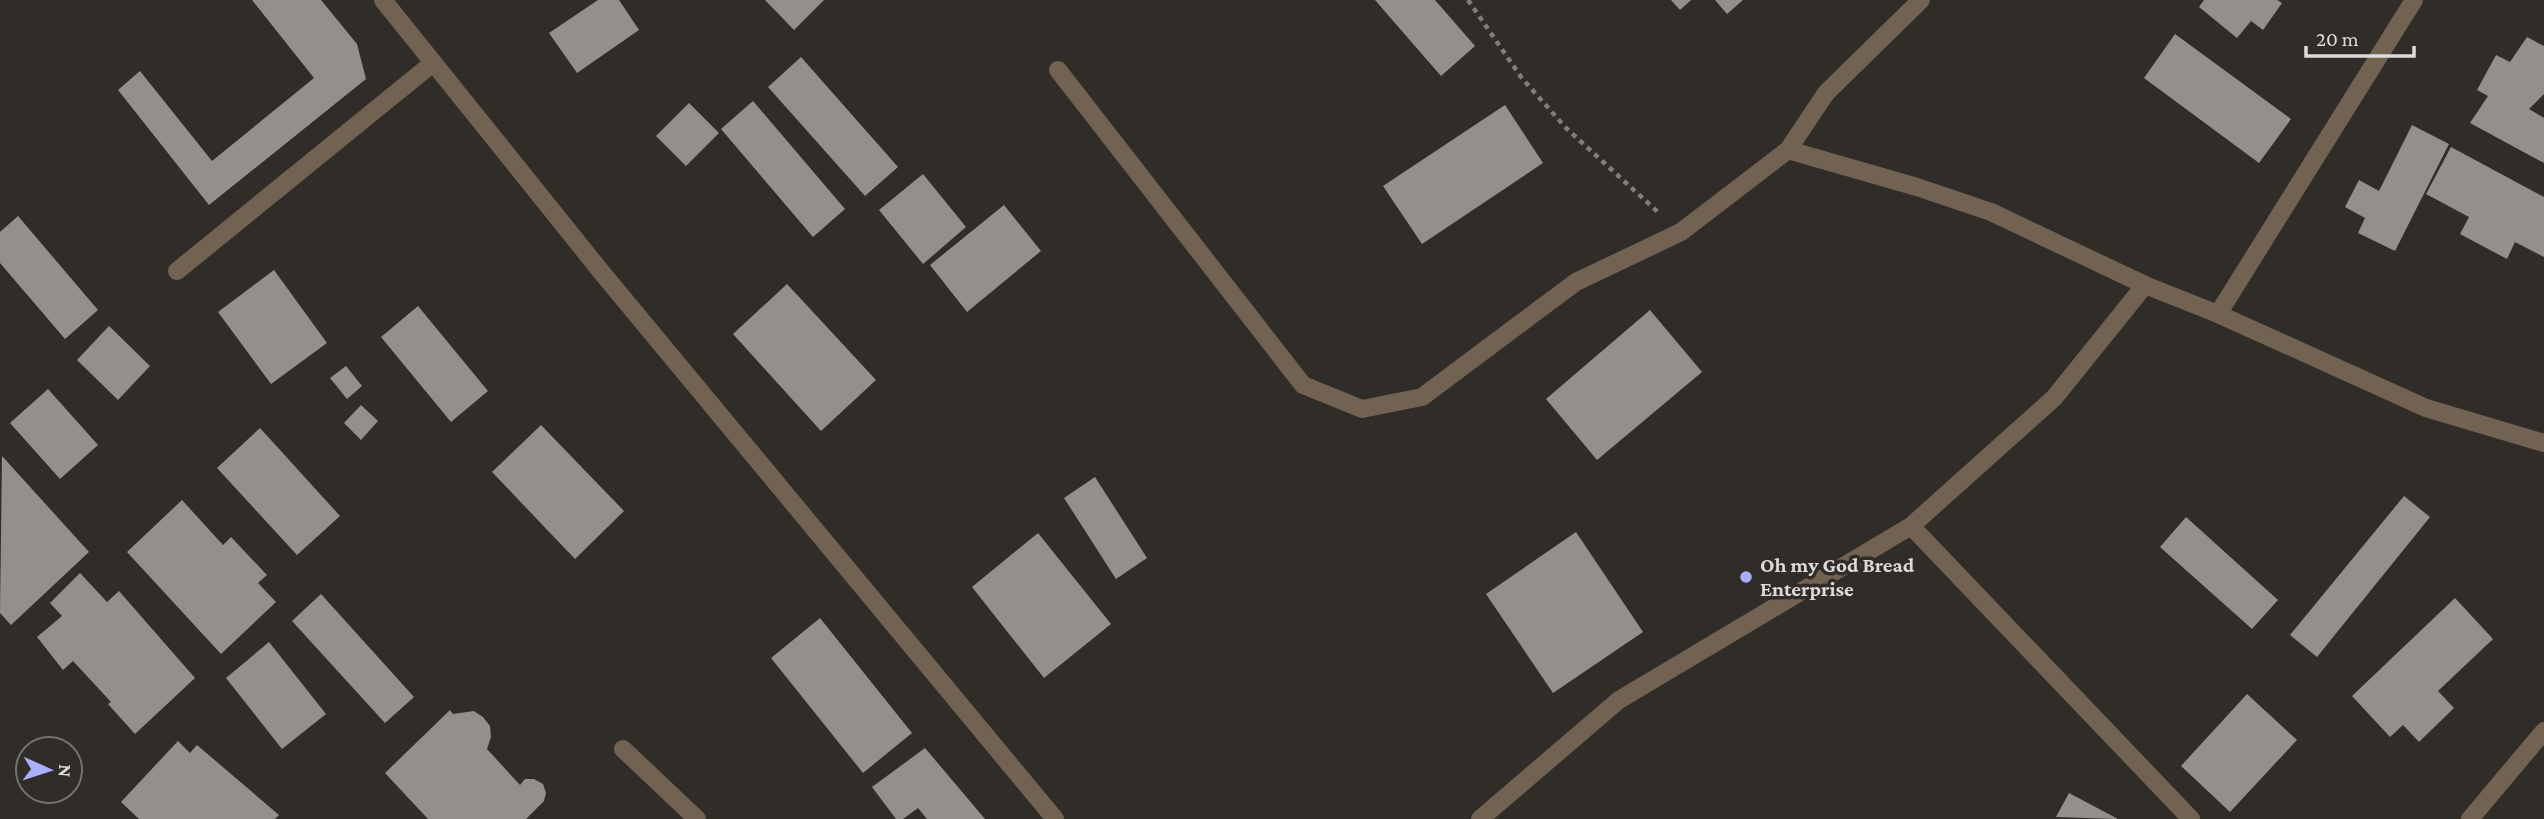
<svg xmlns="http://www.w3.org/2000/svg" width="2544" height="819" viewBox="0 0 2544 819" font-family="'Crimson Pro',serif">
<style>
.building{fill:#93908c}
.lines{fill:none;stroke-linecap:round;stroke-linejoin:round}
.path{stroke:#807e7b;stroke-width:4.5;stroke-dasharray:5 5;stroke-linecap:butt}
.minor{stroke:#716252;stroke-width:18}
.poi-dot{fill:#abaffb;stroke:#302d29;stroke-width:2.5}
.labels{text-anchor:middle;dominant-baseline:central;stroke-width:7;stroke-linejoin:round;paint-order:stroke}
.poi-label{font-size:21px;font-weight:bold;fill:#dddbd9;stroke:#302d29;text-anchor:start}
</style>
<rect width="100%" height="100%" fill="#302d29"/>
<path class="building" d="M252,0H321L357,44L366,79L209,205L118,90L140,71L212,161L314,78Z
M598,0H619L639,30L577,73L549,33Z
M765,0H824L794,30Z
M1375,0H1435L1475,46L1441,76Z
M1671,0H1691L1680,10Z
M1715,0H1743L1727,14Z
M2204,0H2277L2282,3L2263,30L2251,21L2237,38L2199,7Z
M2175,34L2291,119L2259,163L2144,78Z
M2527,37L2544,46V94L2529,109L2544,118V163L2470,123L2488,96L2477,90L2496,55L2510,62Z
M801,57L898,167L865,196L768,87Z
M753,101L845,209L813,237L721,129Z
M689,103L719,133L686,166L656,136Z
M1505,105L1543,163L1422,244L1383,186Z
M2412,125L2449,144L2395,251L2358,233L2365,218L2345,207L2359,180L2379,191Z
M2451,147L2544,197V257L2515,242L2507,259L2460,234L2469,217L2426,194Z
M923,174L966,227L923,264L879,210Z
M1004,205L1041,251L967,312L930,265Z
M18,216L98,310L65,339L0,263V232Z
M274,270L327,343L271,384L218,312Z
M787,284L876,380L821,431L733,334Z
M418,306L488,391L451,422L381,337Z
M1650,310L1702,372L1597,460L1546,399Z
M109,326L150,366L118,400L77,360Z
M346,366L362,386L347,399L330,378Z
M48,389L98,445L60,479L10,423Z
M361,405L378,421L361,440L344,423Z
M541,425L624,511L575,559L492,472Z
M260,428L340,516L297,555L217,468Z
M2,456L89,552L11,625L0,613Z
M1095,477L1147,558L1116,579L1064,498Z
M2404,496L2430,517L2317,657L2290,635Z
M182,500L223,545L231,537L267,575L258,583L276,602L221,654L127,552Z
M2186,517L2278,600L2252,629L2160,547Z
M1576,532L1643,632L1553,693L1486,594Z
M1038,533L1111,624L1044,678L972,587Z
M80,573L107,602L119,591L195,678L135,734L108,704L111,702L73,661L63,670L37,637L62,616L50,603Z
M321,594L414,697L385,723L292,621Z
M2455,598L2493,639L2438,691L2454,708L2419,742L2403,725L2390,737L2352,696Z
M820,618L912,733L863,773L771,658Z
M269,642L326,714L282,749L226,678Z
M2247,694L2297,740L2230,812L2181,766Z
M450,710L453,714L474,711L483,717L490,726L491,737L487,749L520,785L525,779H534L543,784L546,793L544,801L526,819H428L385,773Z
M178,741L190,753L197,745L279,815L275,819H139L121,802Z
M925,748L985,819H927L918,808L903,819H896L872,787Z
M2069,793L2118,819L2056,817Z"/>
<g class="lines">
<path class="path" d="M1468,0L1521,77L1566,128L1659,213"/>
<path class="minor" d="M383,0L603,274L1055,819
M1058,70L1303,385L1362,409L1422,397L1576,282L1681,232L1788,150L1826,93L1921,0
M1788,150L1917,187L1991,212L2145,285L2218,314L2426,408L2544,443
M177,271L433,63
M2218,314L2414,0
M1911,526L2191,819
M623,749L697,819
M1480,819L1619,700L1911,526L2054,398L2145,285
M2470,819L2544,731"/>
</g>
<circle class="poi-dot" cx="1746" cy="577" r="7"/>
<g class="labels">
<g class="poi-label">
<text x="1760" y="565">Oh my God Bread<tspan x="1760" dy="24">Enterprise</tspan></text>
</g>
</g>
<g transform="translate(49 770) rotate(93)"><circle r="33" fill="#302d29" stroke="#75736f" stroke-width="2"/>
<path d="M0-5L12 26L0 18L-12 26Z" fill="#abaffb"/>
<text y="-10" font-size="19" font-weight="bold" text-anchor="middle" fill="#dddbd9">N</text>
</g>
<path d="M2306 46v10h108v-10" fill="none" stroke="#dddbd9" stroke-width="3.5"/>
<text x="2316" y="46" font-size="21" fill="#dddbd9" stroke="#302d29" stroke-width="5" paint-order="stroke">20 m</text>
</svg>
